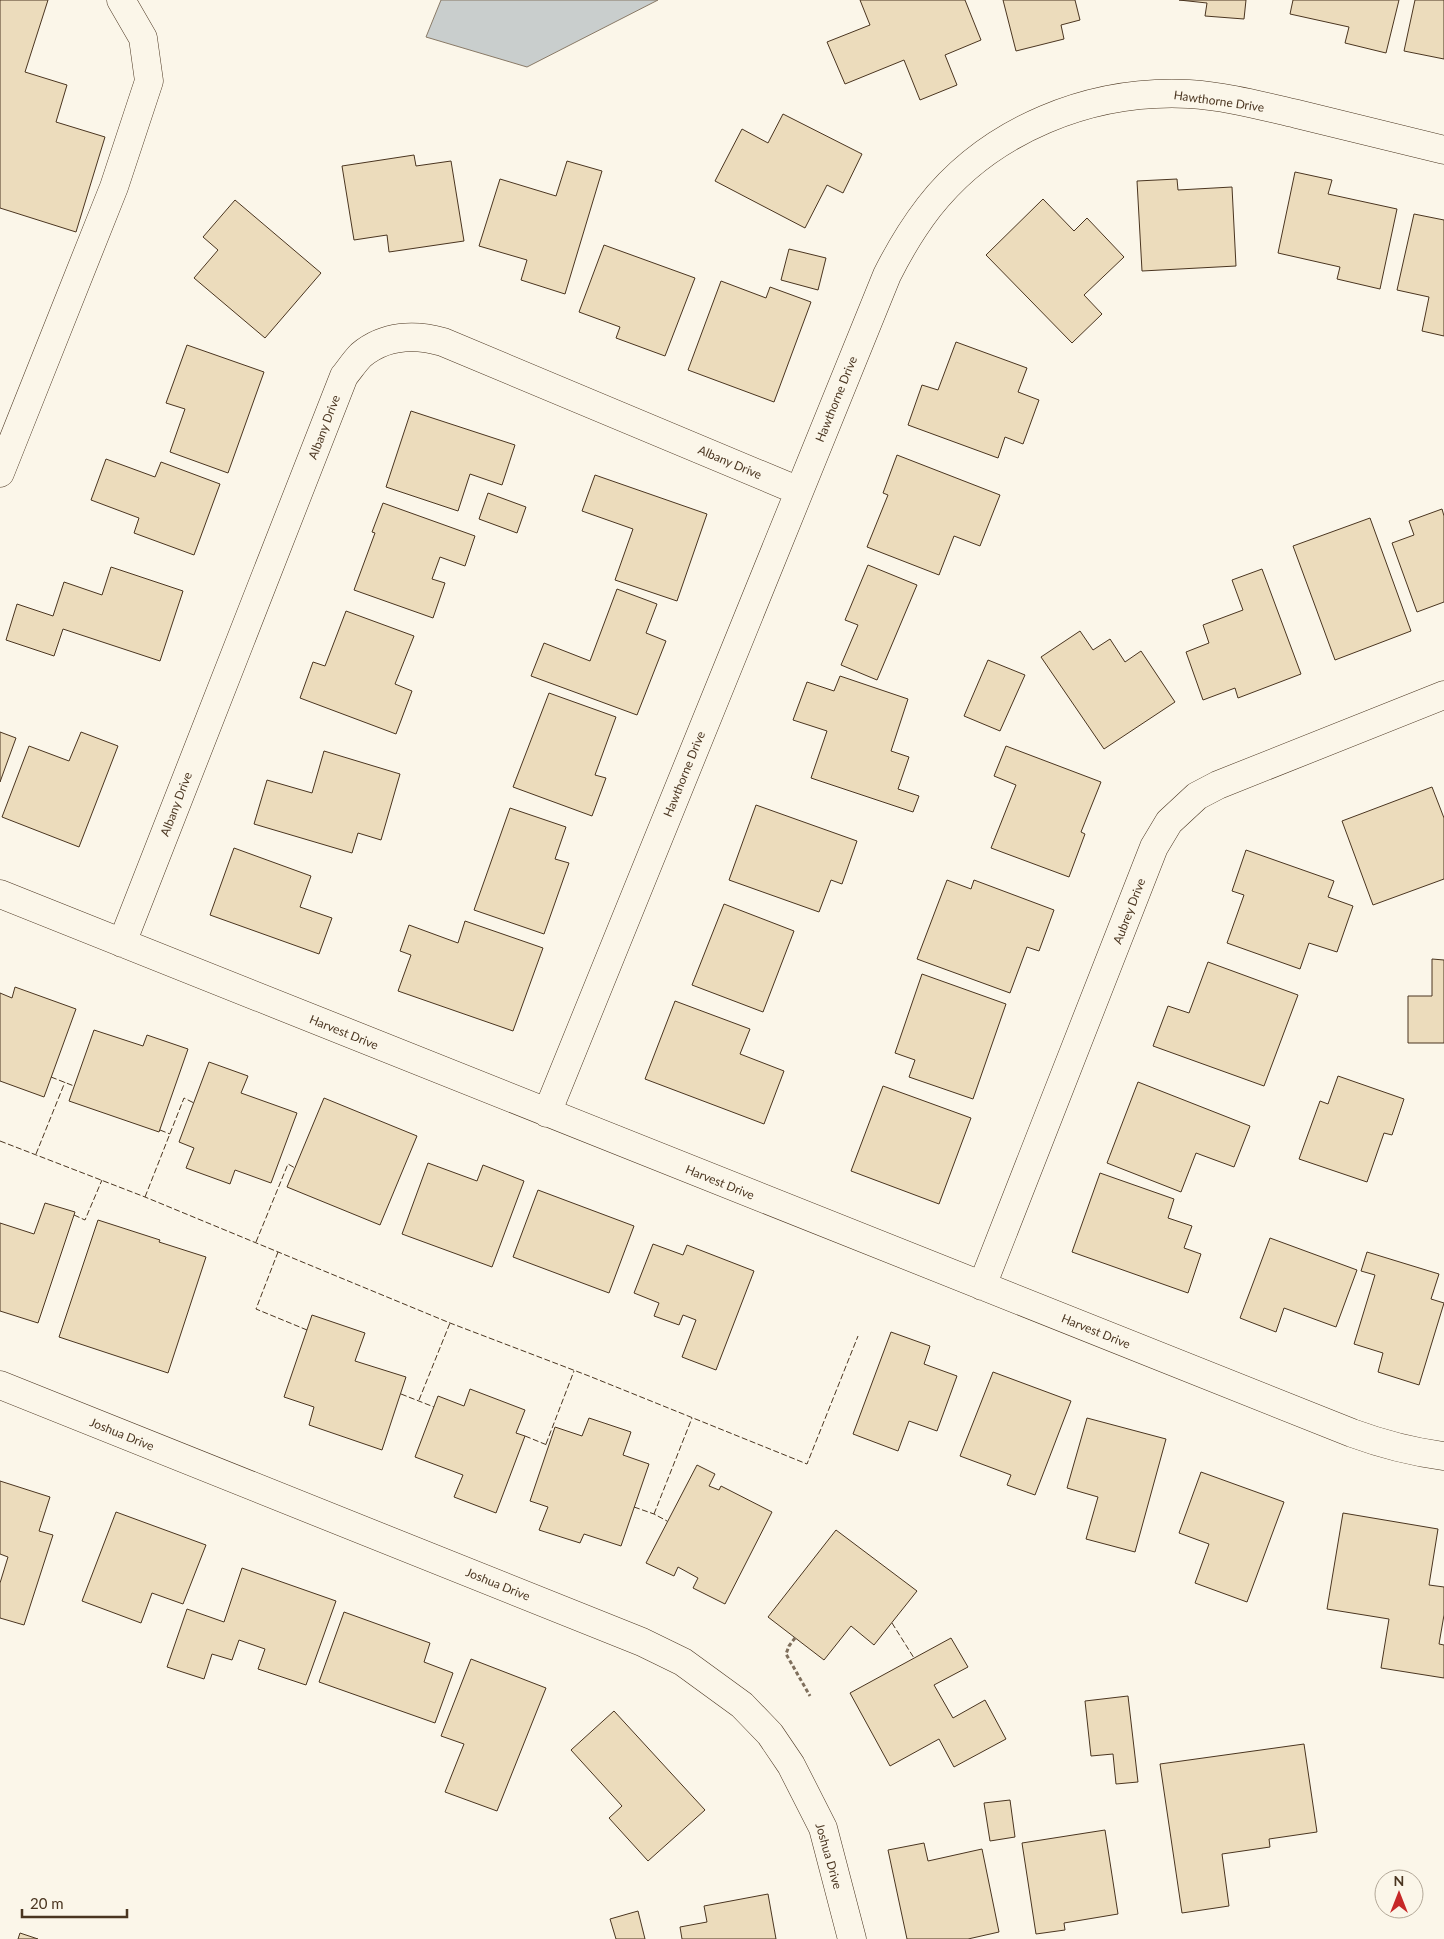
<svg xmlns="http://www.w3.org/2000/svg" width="1444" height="1939" viewBox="0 0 1444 1939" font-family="Lato,sans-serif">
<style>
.water{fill:#c9cecd;stroke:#887966}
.building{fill:#ecdcbc;stroke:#4a3520}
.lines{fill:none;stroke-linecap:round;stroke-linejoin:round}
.minor-casing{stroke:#4a3520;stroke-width:29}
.path{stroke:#7f6f5c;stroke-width:3;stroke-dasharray:4 2.5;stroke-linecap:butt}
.minor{stroke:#fbf6e9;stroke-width:28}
.fence{stroke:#4a3520;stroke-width:1;stroke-dasharray:6 2.5;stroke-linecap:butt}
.labels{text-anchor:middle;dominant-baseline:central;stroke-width:4;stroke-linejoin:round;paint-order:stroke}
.street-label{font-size:12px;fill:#4a3520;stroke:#fbf6e9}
</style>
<rect width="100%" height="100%" fill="#fbf6e9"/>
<path class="water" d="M441,0H658L527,67L426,37Z"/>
<path class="building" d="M0,0H48L25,72L67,85L56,122L105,137L76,232L0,208Z
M860,0H965L981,40L945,55L957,85L920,100L904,60L845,84L827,42L870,25Z
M1003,0H1075L1080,20L1061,25L1064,39L1016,51Z
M1179,0H1246L1244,19L1205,16L1207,3Z
M1293,0H1399L1386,53L1345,43L1349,27L1290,14Z
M1415,0H1444V59L1404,51Z
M783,114L862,154L843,193L827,185L805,228L715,181L742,129L768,143Z
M414,155L416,166L451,161L464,241L389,252L387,235L354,240L342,166Z
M567,161L602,171L565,294L521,280L527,260L479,246L500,179L556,196Z
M1295,172L1332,180L1328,194L1397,209L1380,289L1337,279L1340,267L1278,253Z
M1177,179L1178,190L1232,187L1236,266L1142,271L1137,181Z
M1043,199L1074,231L1087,218L1124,257L1084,295L1102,314L1072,343L986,255Z
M235,200L321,273L265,338L194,278L218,250L203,237Z
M1414,214L1444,220V336L1422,331L1429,297L1397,290Z
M604,245L695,278L665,356L616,338L620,327L579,312Z
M789,249L826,258L818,290L781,280Z
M721,281L766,298L770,287L811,302L774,402L688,370Z
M956,342L1027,368L1018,392L1039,400L1023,444L1005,437L998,458L908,425L922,385L938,390Z
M187,345L264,372L228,473L170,452L185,409L166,403Z
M411,411L515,445L502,485L470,474L458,511L386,487Z
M897,455L1000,495L980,546L954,536L939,575L867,547L888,495L883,493Z
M106,459L155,477L161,462L220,484L194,555L134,533L139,518L91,500Z
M595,475L707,514L677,601L615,580L633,529L582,511Z
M488,493L526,507L517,533L479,519Z
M383,503L475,536L465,566L440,557L432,579L445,583L433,618L354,590L375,533L372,532Z
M1442,509L1444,516V602L1417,612L1392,543L1414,535L1409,521Z
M1370,518L1411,631L1335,660L1293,546Z
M868,565L917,585L877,680L841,665L858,625L845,620Z
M111,567L183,591L160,661L63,629L54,656L6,640L17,604L53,616L64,582L102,595Z
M1262,569L1301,674L1238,698L1235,688L1203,700L1186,652L1209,643L1203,625L1243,610L1232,580Z
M617,589L657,604L646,633L666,641L637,715L531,676L544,643L590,661Z
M346,611L414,636L395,684L412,691L396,734L300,698L313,662L325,666Z
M1080,631L1093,650L1110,639L1125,662L1141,651L1175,702L1104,749L1041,657Z
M988,660L1025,675L1000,731L964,716Z
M840,676L908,699L891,751L909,757L898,789L919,796L913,812L811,778L827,731L793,720L807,682L834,691Z
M549,693L616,717L595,775L606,778L592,816L513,787Z
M0,732L16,738L0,782Z
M81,732L118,746L79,847L2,817L29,746L69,761Z
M1006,746L1101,782L1081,832L1085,834L1069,877L991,848L1016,785L994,776Z
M324,751L400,774L381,840L358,833L352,853L254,824L267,780L312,793Z
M1432,787L1444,818V879L1373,905L1342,821Z
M756,805L857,841L842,884L831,880L819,912L729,880Z
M510,808L566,827L555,859L569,863L544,934L474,910Z
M234,848L311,876L300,907L332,918L319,954L210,915Z
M1246,850L1334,881L1328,897L1353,906L1337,952L1309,943L1300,969L1227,943L1244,895L1232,891Z
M947,880L971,889L974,880L1054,910L1039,951L1027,947L1010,993L917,959Z
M724,904L794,931L763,1012L692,985Z
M465,921L543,948L513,1031L398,991L411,955L400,951L409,925L458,943Z
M1432,959L1444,960V1043H1408V996H1432Z
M1208,962L1298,995L1264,1086L1153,1046L1168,1006L1189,1013Z
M922,974L1006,1004L973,1099L909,1077L915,1060L895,1053Z
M15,987L76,1009L44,1097L0,1081V993L12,998Z
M675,1001L750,1029L740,1054L784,1071L764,1124L645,1079Z
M94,1030L143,1046L147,1035L188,1049L159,1132L69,1101Z
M209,1062L248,1076L241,1093L297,1113L271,1183L235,1170L230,1184L186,1168L194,1148L179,1142Z
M1338,1076L1404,1099L1392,1135L1384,1133L1367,1182L1299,1159L1320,1101L1328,1104Z
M1138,1082L1250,1126L1234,1167L1196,1153L1181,1192L1107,1163Z
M883,1086L971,1118L939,1204L851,1171Z
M324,1098L417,1136L380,1225L287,1187Z
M428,1163L477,1181L483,1165L524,1181L492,1267L402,1234Z
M1100,1173L1174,1199L1168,1218L1192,1226L1184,1248L1201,1254L1188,1293L1072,1252Z
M538,1190L634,1226L609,1293L513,1257Z
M45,1203L75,1212L38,1323L0,1311V1223L34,1234Z
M98,1220L160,1240L159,1242L206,1257L168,1373L59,1337Z
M1270,1238L1357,1270L1336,1327L1284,1308L1276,1332L1240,1318Z
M653,1244L683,1255L687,1245L754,1271L716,1370L682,1357L696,1320L683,1315L679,1325L654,1316L659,1303L634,1293Z
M1367,1252L1439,1274L1431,1299L1444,1303L1419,1385L1378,1372L1383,1353L1354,1344L1375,1275L1361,1271Z
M312,1315L365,1333L355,1361L406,1377L382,1450L309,1425L314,1407L284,1397Z
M891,1332L930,1346L924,1364L957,1376L937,1431L909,1421L898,1451L853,1434Z
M993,1372L1071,1401L1035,1495L1007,1485L1011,1475L960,1456Z
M470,1389L525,1410L516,1433L525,1436L496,1513L454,1497L463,1475L415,1457L438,1396L464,1406Z
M589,1418L631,1432L623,1455L649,1464L621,1546L584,1534L580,1543L539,1530L548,1507L530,1501L555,1427L582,1436Z
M1087,1418L1166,1439L1135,1552L1086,1539L1098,1497L1067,1488Z
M697,1465L715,1474L709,1486L719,1490L721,1486L772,1512L725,1604L693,1588L698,1578L678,1567L674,1576L646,1563Z
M1201,1472L1284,1502L1247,1602L1195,1583L1209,1544L1179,1533Z
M0,1481L50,1497L39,1531L53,1535L24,1625L0,1618V1583L8,1557L0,1554Z
M116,1512L206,1545L183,1604L152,1593L141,1623L82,1601Z
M1343,1513L1438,1529L1429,1585L1444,1587V1615L1439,1644L1444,1645V1678L1381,1668L1389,1619L1327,1609Z
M836,1530L917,1591L874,1645L851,1626L824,1660L768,1617Z
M242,1568L336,1601L306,1685L258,1669L265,1649L239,1640L232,1660L212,1654L204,1679L167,1667L187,1609L224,1622Z
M344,1612L430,1643L424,1662L453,1673L435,1723L319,1682Z
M951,1638L968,1667L934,1685L953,1718L985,1700L1006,1739L954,1767L939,1739L890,1766L850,1693Z
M471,1659L546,1688L497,1811L445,1792L464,1744L441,1736Z
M1128,1696L1138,1782L1116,1784L1113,1754L1091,1756L1085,1701Z
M614,1711L705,1810L648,1861L609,1818L622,1806L571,1750Z
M1304,1744L1317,1832L1269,1839L1270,1847L1222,1854L1229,1906L1182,1913L1160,1764Z
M1010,1800L1015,1837L990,1841L984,1803Z
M1105,1830L1118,1914L1064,1923L1065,1930L1036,1934L1022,1843Z
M924,1843L928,1861L982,1849L999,1932L968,1939H907L888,1850Z
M768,1894L776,1939H682L680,1927L707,1922L704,1906Z
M638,1911L645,1939H616L610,1919Z
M20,1933L38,1939H18Z"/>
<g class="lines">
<g class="minor-casing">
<path id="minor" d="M0,473L114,187L149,81L143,38L121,0
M0,894L1352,1433C1382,1444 1412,1452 1444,1456
M122,943L344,376C349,370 355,361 361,355C385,335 415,334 443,342L799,491
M547,1113L887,275C899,251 912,229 929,207C990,129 1091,89 1189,94C1225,96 1262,106 1297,114C1346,126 1395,138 1444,150
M982,1286L1154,847L1169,822L1197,796L1218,785L1444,695
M0,1385L642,1642L683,1662L742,1705L770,1734L791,1765L823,1828L852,1939"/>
</g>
<path class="path" d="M795,1638L789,1646L786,1654L810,1696"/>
<use href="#minor" class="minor"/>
<path class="fence" d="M51,1077L74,1086
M160,1130L170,1134
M0,1141L145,1197L450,1323L589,1376L807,1464L858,1336
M36,1154L65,1082
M145,1197L184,1098L194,1103
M74,1215L85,1220L102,1180
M256,1242L288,1164L295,1168
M278,1252L256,1309L307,1330
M401,1394L434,1407
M419,1400L450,1323
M525,1436L547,1445
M546,1444L574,1371
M634,1507L654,1514L667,1521
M654,1514L692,1418
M892,1623L914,1658"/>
</g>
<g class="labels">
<g class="street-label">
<text transform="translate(1219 101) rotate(8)">Hawthorne Drive</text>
<text transform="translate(836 399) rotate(-68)">Hawthorne Drive</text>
<text transform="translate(324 427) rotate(-69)">Albany Drive</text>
<text transform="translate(730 462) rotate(23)">Albany Drive</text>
<text transform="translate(684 774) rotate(-68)">Hawthorne Drive</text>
<text transform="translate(176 804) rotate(-69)">Albany Drive</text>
<text transform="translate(1129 911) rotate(-69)">Aubrey Drive</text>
<text transform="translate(344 1032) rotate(22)">Harvest Drive</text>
<text transform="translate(720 1182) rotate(22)">Harvest Drive</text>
<text transform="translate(1096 1331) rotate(22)">Harvest Drive</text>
<text transform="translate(122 1434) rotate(22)">Joshua Drive</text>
<text transform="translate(498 1584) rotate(22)">Joshua Drive</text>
<text transform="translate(829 1856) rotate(74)">Joshua Drive</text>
</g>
</g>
<g transform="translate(1399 1894)"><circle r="24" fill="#fbf6e9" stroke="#b4a999"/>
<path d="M0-4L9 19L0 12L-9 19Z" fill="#c62828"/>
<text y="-8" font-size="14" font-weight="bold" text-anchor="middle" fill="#4a3520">N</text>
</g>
<path d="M22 1909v8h105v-8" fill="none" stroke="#4a3520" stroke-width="2.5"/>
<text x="30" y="1909" font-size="15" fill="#4a3520" stroke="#fbf6e9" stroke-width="4" paint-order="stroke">20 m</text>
</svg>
